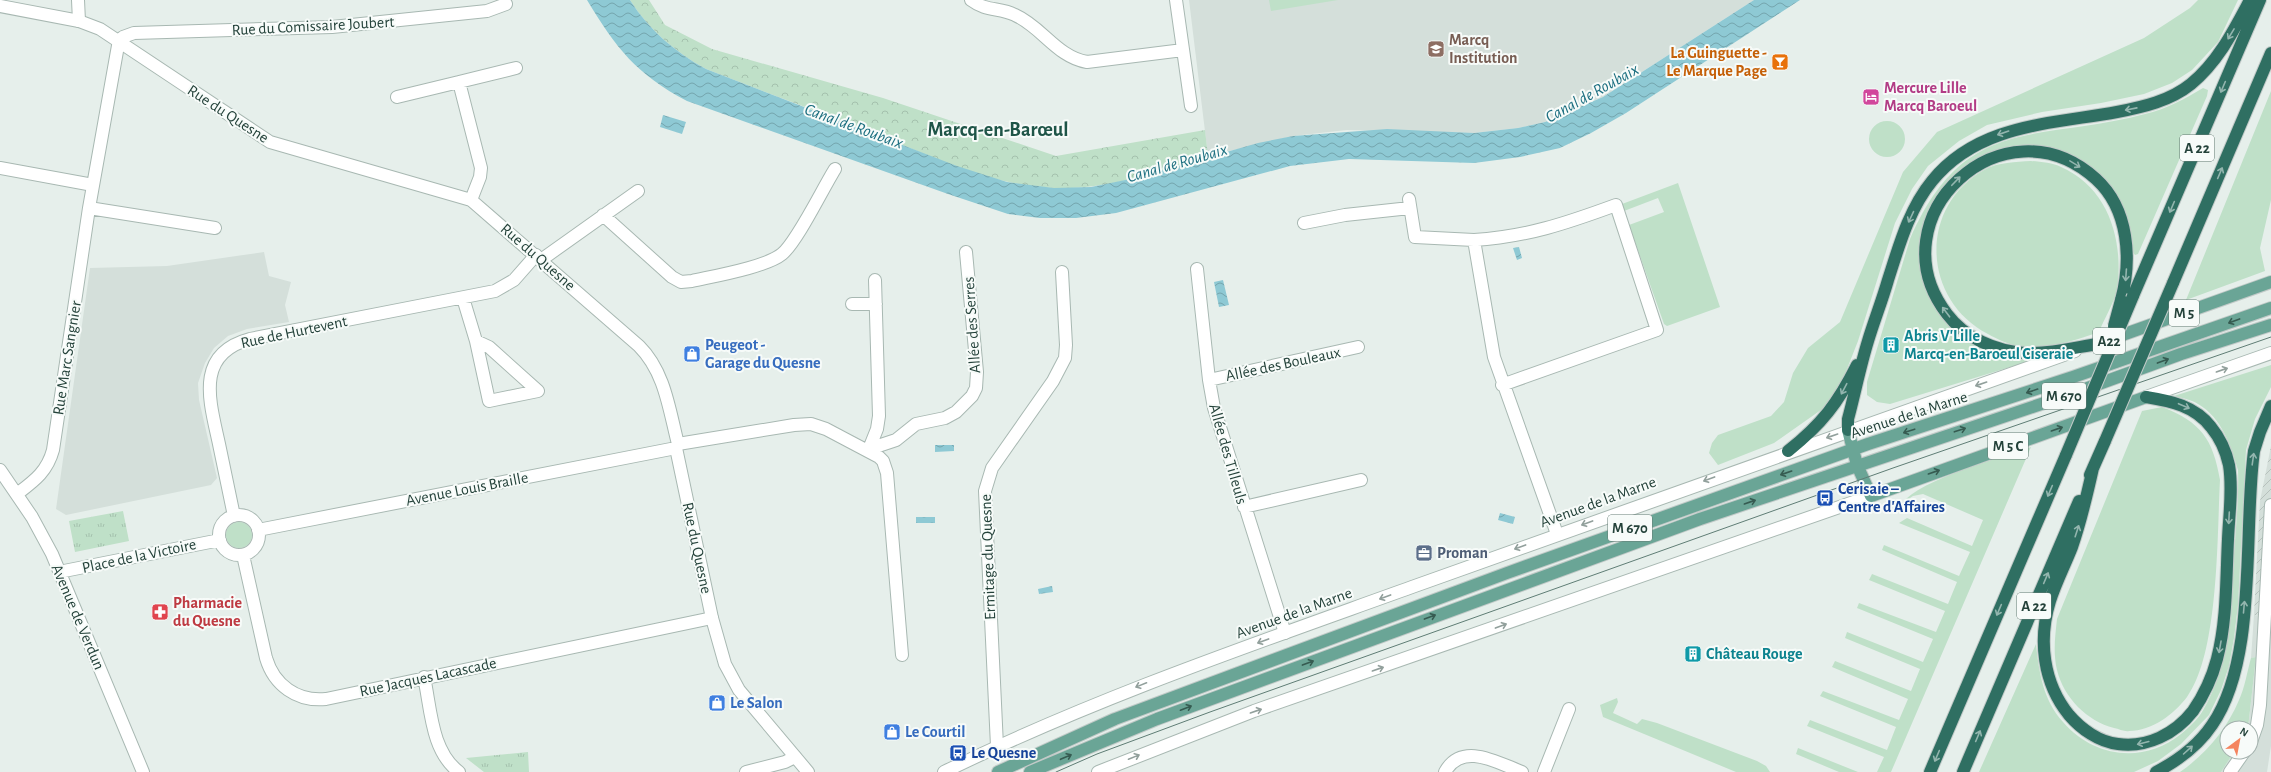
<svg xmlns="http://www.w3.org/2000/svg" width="2271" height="772" viewBox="0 0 2271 772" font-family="'Alegreya Sans',sans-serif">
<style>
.built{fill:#d4dfda}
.industrial{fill:url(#industrial-furrows)}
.green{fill:#bfe0c8}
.forest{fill:url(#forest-crowns)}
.park{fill:url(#park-tufts)}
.water{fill:url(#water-waves)}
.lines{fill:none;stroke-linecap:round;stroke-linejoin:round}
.minor-casing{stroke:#a8b8b2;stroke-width:14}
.tertiary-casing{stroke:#a8b8b2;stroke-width:14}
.primary-casing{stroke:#c2cac8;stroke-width:14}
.motorway-casing{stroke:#c2cac8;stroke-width:14}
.minor{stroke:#fff;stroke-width:12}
.tertiary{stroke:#fff;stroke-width:12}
.primary{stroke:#6aa596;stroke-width:12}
.motorway{stroke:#2f6f62;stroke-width:12}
.tram{stroke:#5f7d75;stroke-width:1}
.motorway-bridge-casing{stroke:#c2cac8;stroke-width:14;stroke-linecap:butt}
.motorway-bridge{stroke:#2f6f62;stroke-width:12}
.oneway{stroke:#93b5ae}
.oneway2{stroke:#365b51}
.oneway3{stroke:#92a09c}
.labels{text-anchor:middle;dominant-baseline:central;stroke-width:4;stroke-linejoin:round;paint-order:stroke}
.shield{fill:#f7fbf9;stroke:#637a73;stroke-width:1}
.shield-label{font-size:15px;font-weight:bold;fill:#24423a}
.street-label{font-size:16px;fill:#24423a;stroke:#f7fbf9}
.education-label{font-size:16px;font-weight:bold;fill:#785e54;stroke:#f7fbf9;text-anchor:start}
.food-label{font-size:16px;font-weight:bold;fill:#c56008;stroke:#f7fbf9;text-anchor:end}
.hotel-label{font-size:16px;font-weight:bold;fill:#b23c85;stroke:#f7fbf9;text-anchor:start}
.culture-label{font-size:16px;font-weight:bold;fill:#0d838f;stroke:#f7fbf9;text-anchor:start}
.shop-label{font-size:16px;font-weight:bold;fill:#366cbe;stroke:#f7fbf9;text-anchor:start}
.transit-label{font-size:16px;font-weight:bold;fill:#164399;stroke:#f7fbf9;text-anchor:start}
.service-label{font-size:16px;font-weight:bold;fill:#4e5e75;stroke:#f7fbf9;text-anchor:start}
.health-label{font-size:16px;font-weight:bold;fill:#be3a42;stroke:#f7fbf9;text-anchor:start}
.water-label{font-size:17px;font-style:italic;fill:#1c6f80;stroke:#f7fbf9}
.district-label{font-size:20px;font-weight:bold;fill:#1f5548;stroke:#f7fbf9}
</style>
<defs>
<pattern id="industrial-furrows" width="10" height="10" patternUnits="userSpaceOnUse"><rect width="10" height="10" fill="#d4dfda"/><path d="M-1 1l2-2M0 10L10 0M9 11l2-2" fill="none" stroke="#b6c1bc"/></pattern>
<pattern id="forest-crowns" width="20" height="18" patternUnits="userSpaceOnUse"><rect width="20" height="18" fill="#bfe0c8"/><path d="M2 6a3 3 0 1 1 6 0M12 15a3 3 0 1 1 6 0" fill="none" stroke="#a4c1ad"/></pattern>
<pattern id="park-tufts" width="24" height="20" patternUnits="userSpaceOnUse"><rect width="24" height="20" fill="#bfe0c8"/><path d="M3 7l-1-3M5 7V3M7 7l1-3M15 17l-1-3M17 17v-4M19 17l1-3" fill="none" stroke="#a4c1ad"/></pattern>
<pattern id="water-waves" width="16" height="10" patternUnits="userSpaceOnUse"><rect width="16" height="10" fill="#8ec9d4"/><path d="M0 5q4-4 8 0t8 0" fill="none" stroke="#74a5ad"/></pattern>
</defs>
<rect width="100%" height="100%" fill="#e6efeb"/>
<path class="built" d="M1189,0H1754L1603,97L1545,122L1518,128L1474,133L1347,130L1293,136L1208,156Z
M264,252L269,276L291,282L285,305L289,322L247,329L228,336L214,348L205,363L198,383L199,400L217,478L211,485L66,515L56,509L90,268L167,266Z
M2254,615L2271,619V746L2267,772H2221L2234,752H2251V728H2248L2256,657L2251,658Z"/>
<path class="industrial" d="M2271,446V619L2254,615L2260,501Z"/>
<path class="green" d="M1269,0H1338L1271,11Z
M2198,0H2238L2218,42L2192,70L2172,83L2144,94L2101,103L2042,112L1987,125L1959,141L1928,166L1912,189L1895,223L1858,341L1845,374L1828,405L1774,443L1718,465L1709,453L1712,443L1718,435L1771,416L1784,402L1793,373L1808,348L1840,322L1903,172L1937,132L2144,38L2190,8Z
M2203,88L2208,90L2207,96L2138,254L2135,255L2132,251L2104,180L2088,166L2068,155L2047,148L2028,147L2005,149L1982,156L1963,169L1946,185L1932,205L1924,227L1921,252L1922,275L1938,311L1953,327L2033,360L1890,404L1877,402L1867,395V382L1910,239C1965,113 2036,143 2145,114C2166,109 2185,99 2203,88Z
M2271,91V200L2260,248L2265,271L2186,300Z
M1869 139a18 18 0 1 1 36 0a18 18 0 1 1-36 0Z
M2031,161C2041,162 2053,163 2061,167C2109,188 2124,241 2117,290C2114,303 2104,319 2099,332C2074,341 2046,350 2019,346C2009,345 1997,339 1988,334C1922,300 1918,207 1984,170C1998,162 2016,162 2031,161Z
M1678,183L1720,307L1667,326L1664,324L1629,225L1664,212L1658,198L1624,211L1622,204Z
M2271,365V387L2255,419L2246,450L2238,605L2234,638L2229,666L2221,690L2209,715L2181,744L2158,761L2134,772H1979L2036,644C2039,672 2043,700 2063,722C2094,758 2144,764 2181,734C2188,728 2197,720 2202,712C2231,664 2231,610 2234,554C2236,526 2239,498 2238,470C2231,446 2222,418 2198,404C2192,400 2182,398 2174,396Z
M2162,407C2201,422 2213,439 2220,480C2217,535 2219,653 2187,697C2174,714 2152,731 2129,731C2125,732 2119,729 2114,728C2087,721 2064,698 2057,670C2053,653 2055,637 2057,619L2142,411Z
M2031,447L1891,772H1877L1884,757L1807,726L1810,720L1887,750L1896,727L1820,696L1823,691L1899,720L1908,699L1832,667L1835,661L1911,691L1920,669L1845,638L1847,632L1923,662L1933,639L1857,608L1859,603L1936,632L1945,611L1869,580L1872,574L1948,604L1957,582L1882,550L1884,545L1959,576L1970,552L1899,523L1907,518L1972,546L1983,520L1923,494L1913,496L1901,504C1923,478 1997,459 2031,447Z
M226 535a13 13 0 1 1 26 0a13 13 0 1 1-26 0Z
M2256,657L2248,728H2227V752H2234L2221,772H2180C2206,754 2227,729 2239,700C2245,687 2247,672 2251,658Z
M1617,698L1618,702L1613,713L1637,724L1642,719L1657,723L1757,761L1766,766L1770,772H1736L1603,717L1600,705Z
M1798,748L1858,772H1839L1796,754Z"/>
<path class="forest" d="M630,0H649L665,25L712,49L883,98L1056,156L1205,130L1208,156C1158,172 1107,190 1054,188C992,186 933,157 876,134C819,112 762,91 706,69C675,52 649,30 630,0Z"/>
<path class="park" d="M123,511L129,541L75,552L69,521Z
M528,752L529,772H484L466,758Z"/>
<path class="water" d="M587,0H630C649,30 675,52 706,69L957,166L1007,182L1054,188L1091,187L1135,178L1258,143L1293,136L1387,129L1474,133L1518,128L1545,122L1603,97L1754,0H1800L1626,113L1591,133L1560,148L1520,157L1474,163L1349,159L1290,166L1116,213L1076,218H1040L1008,214L948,194L687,101C636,74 616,48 587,0Z
M663,115L686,122L682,134L660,127Z
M1519,247L1522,258L1517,260L1513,248Z
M1223,280L1229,305L1219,307L1214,282Z
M935,445H954V451L935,452Z
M1500,513L1515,517L1513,524L1498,520Z
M916,517H935V523H916Z
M1052,586L1053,592L1039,594L1038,589Z"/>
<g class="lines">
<g class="minor-casing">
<path id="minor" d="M78,0L79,21
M971,0C987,12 999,7 1015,15C1042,27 1057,57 1087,62L1183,50
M1176,0L1191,106
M397,97L459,82
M0,168L93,185
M1409,199L1415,237L1474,240L1494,357L1557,534
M471,200L480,177L481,168L459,82L516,68
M89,208L215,228
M603,215L672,277L681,282L692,281C714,276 766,267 782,254C797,242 823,188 835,169
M1304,223L1345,215L1410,208
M1474,240C1526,237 1567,223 1616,205L1657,330L1502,385
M541,260L638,191
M1197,269L1209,380L1214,408L1285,633
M463,298L476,341L489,401L538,391L489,347L476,341
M852,304H876
M1209,380L1358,347
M678,444L794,425L811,424L826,429L879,457L883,461L887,473L902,655
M869,449L896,440L916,424L945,418L956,412L972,396L976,388L977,372L966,252
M869,449L877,429L879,416L875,280
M0,470L32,517L52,554L143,772
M17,494C34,481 47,472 53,450L89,208L119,40L123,37L134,33L332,27L487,11L506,4
M1244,507L1361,480
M219 535a20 20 0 1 1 40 0a20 20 0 1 1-40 0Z
M234,516C229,492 224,468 219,444C210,402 194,354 250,339L495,291L514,280L536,255
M258,530L676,448
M243,555L266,658C274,685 297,702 326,699L712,618
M59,572L220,540
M424,677C431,709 431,751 459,772
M2251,742L2257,725L2260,705L2271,505
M997,746L985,491L992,468L1053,381L1065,358L1066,345L1062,272
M746,772L785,762L795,757
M1445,772C1462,741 1498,763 1522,772
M1544,772L1569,709
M2230,772L2244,752"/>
</g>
<g class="tertiary-casing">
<path id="tertiary" d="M0,6L79,21L100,29L270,142L471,200L639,346C665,372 669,409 678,444L676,448L712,618L725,664L739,690L808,772
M2146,397L2271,353
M944,772C1095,698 1254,644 1412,587C1632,507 1853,428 2075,351
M1098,772L1254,711L1871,496"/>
</g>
<g class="primary-casing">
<path id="primary" d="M2097,344L2271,282
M1848,430L1857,465L1871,496L2146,397
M998,772L1115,719L1507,573L1868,444L2073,377L2271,308
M1030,772L1157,719L1700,519L2074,393L2181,354L2271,325"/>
</g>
<g class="motorway-casing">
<path id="motorway" d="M2173,283L2271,53
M2133,296L2260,0
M2097,344C2073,348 2050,354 2025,353C1995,351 1965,338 1947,314C1873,217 2004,96 2096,179C2129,209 2132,260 2121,300
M1848,430V419C1855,393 1860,367 1868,341C1874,321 1882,301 1888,280C1899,246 1909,209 1932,181C1978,124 2051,124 2117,112C2143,107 2170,101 2191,84C2218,62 2234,30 2250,0
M1788,451C1822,424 1838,403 1857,365
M2093,468C2087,495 2081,521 2072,547C2065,565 2056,582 2050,601C2038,640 2043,683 2069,715C2081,729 2099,742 2118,744C2147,748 2175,734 2193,711C2204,695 2212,678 2217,659C2227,621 2226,579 2228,539C2229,515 2233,489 2229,465C2226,451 2220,438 2211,427C2195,406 2171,401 2146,397
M2090,475L2105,441
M1930,772L2066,455
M1963,772L2079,501
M2156,772C2177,761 2198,746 2212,725C2258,659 2243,531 2254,451L2260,432L2271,406"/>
</g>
<use href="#minor" class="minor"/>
<use href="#tertiary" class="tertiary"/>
<use href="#primary" class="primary"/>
<use href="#motorway" class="motorway"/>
<path class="tram" d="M1056,772L1097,754L1210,712L1893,468L2271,337"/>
<g class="motorway-bridge-casing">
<path id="motorway-bridge" d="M2114,326L2121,300
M2105,441L2173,283
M2066,455L2133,296"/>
</g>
<use href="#motorway-bridge" class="motorway-bridge"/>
</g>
<defs><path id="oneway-shaft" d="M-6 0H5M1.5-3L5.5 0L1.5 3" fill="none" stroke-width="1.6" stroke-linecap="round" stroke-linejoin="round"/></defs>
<g class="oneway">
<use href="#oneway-shaft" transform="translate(2231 34) rotate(121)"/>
<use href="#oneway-shaft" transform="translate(2223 87) rotate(113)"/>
<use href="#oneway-shaft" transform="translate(2131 109) rotate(169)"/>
<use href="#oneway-shaft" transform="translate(2003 133) rotate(161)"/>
<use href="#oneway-shaft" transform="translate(2075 164) rotate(31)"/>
<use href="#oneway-shaft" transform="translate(2220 173) rotate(-67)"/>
<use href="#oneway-shaft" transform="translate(1956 181) rotate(-46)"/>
<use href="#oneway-shaft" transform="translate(2172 207) rotate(113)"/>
<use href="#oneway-shaft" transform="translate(1911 217) rotate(115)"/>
<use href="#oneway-shaft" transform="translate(2126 275) rotate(94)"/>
<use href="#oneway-shaft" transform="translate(1946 312) rotate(-127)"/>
<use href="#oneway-shaft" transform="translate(1844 389) rotate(118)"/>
<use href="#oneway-shaft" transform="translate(2184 406) rotate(23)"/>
<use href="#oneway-shaft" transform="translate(2253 459) rotate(-82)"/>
<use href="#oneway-shaft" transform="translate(2050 491) rotate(113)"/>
<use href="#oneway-shaft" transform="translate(2229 518) rotate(93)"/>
<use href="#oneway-shaft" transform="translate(2077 531) rotate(-72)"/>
<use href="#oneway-shaft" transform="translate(2046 578) rotate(-67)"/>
<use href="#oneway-shaft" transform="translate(2244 607) rotate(-85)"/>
<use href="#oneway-shaft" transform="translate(1999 610) rotate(113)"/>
<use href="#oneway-shaft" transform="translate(2220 647) rotate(100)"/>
<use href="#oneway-shaft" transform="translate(1978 736) rotate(-67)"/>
<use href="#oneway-shaft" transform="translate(2143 743) rotate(166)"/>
<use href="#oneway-shaft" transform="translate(2188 750) rotate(-42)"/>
<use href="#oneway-shaft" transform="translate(1937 756) rotate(113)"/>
</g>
<g class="oneway2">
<use href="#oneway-shaft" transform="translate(2234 321) rotate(160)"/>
<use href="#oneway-shaft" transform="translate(2163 361) rotate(-20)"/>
<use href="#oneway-shaft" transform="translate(2032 391) rotate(161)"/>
<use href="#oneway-shaft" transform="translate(2057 429) rotate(-19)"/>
<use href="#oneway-shaft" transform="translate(1960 430) rotate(-18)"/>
<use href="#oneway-shaft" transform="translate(1909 431) rotate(162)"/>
<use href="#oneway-shaft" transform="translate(1934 472) rotate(-19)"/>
<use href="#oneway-shaft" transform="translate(1786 473) rotate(161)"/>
<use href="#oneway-shaft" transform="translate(1750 502) rotate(-19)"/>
<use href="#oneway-shaft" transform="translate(1430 617) rotate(-20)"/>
<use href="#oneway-shaft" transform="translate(1308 663) rotate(-20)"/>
<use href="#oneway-shaft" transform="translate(1186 708) rotate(-21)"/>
<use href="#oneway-shaft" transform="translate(1066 757) rotate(-23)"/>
</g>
<g class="oneway3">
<use href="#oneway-shaft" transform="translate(2222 370) rotate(-19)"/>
<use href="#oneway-shaft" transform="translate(1981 384) rotate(161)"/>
<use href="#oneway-shaft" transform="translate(1832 436) rotate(161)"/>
<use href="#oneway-shaft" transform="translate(1709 479) rotate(160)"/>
<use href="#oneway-shaft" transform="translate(1587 523) rotate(160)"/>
<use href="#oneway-shaft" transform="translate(1520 547) rotate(160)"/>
<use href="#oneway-shaft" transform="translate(1385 597) rotate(160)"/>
<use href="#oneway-shaft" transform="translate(1501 626) rotate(-20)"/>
<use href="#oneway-shaft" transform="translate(1263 641) rotate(160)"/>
<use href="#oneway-shaft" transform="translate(1378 669) rotate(-19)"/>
<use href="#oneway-shaft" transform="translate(1141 685) rotate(158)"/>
<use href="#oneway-shaft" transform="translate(1256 711) rotate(-19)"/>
<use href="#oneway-shaft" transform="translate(1134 757) rotate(-22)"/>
</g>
<defs>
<g id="school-square" transform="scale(0.9)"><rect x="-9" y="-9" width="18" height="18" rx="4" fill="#8d6e63" stroke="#f7fbf9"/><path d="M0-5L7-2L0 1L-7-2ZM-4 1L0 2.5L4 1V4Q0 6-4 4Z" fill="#fff"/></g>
<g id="bar-square" transform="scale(0.9)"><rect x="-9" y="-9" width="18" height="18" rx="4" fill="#e8710a" stroke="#f7fbf9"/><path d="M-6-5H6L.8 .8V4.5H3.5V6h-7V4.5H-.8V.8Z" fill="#fff"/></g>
<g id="hotel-square" transform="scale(0.9)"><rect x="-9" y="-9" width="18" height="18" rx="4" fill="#d1479c" stroke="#f7fbf9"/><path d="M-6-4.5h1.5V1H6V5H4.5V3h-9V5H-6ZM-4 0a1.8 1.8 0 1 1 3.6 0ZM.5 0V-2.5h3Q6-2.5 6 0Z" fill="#fff"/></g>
<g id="building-square" transform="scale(0.9)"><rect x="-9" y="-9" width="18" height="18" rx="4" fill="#0f9aa8" stroke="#f7fbf9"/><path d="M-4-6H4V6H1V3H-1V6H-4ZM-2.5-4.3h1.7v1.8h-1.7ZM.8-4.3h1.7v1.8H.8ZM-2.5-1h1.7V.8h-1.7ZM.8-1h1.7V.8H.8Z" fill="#fff"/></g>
<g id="shop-square" transform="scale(0.9)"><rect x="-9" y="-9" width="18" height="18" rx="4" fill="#3f7fe0" stroke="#f7fbf9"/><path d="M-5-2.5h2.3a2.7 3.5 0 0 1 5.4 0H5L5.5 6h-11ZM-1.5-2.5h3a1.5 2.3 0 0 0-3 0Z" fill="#fff"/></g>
<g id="bus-square" transform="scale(0.9)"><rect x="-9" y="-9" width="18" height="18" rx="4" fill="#1a4fb4" stroke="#f7fbf9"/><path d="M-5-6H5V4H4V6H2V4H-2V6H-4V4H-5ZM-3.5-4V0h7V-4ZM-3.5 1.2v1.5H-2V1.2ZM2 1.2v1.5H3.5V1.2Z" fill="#fff"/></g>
<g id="office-square" transform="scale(0.9)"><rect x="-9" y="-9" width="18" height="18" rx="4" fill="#5c6f8a" stroke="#f7fbf9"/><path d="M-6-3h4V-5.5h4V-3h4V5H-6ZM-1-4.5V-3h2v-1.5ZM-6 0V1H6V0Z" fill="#fff"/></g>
<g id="pharmacy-square" transform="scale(0.9)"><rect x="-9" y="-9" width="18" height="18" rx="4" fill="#e0444e" stroke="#f7fbf9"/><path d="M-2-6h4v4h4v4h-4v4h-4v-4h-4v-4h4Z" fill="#fff"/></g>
</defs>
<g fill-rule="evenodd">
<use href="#school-square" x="1436" y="49"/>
<use href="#bar-square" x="1780" y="62"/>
<use href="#hotel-square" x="1871" y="97"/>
<use href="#building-square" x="1891" y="345"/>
<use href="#shop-square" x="692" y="354"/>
<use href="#bus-square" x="1825" y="498"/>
<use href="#office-square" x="1424" y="553"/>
<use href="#pharmacy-square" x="160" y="612"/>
<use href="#building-square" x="1693" y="654"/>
<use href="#shop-square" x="717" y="703"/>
<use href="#shop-square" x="892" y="732"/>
<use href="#bus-square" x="958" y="753"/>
</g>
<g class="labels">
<g class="shield">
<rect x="2180" y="135" width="34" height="26" rx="3"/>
<rect x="2169" y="300" width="30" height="26" rx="3"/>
<rect x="2093" y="328" width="32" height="26" rx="3"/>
<rect x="2042" y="383" width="44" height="26" rx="3"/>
<rect x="1988" y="433" width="40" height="26" rx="3"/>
<rect x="1608" y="515" width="44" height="26" rx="3"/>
<rect x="2017" y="593" width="34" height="26" rx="3"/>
</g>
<g class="shield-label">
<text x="2197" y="148">A 22</text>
<text x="2184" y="313">M 5</text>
<text x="2109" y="341">A22</text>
<text x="2064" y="396">M 670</text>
<text x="2008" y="446">M 5 C</text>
<text x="1630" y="528">M 670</text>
<text x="2034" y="606">A 22</text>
</g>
<g class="street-label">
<text transform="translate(313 26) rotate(-3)">Rue du Comissaire Joubert</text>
<text transform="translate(228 114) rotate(33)">Rue du Quesne</text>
<text transform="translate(538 257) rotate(41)">Rue du Quesne</text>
<text transform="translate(972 325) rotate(-94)">Allée des Serres</text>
<text transform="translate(294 332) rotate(-12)">Rue de Hurtevent</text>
<text transform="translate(67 358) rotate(-81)">Rue Marc Sangnier</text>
<text transform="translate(1283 364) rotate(-12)">Allée des Bouleaux</text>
<text transform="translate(1909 415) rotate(-18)">Avenue de la Marne</text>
<text transform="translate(1228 454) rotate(74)">Allée des Tilleuls</text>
<text transform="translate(467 489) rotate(-11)">Avenue Louis Braille</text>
<text transform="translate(1598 502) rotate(-20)">Avenue de la Marne</text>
<text transform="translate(697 548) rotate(78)">Rue du Quesne</text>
<text transform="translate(139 556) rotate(-12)">Place de la Victoire</text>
<text transform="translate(988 557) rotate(-92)">Ermitage du Quesne</text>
<text transform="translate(1294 613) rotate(-20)">Avenue de la Marne</text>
<text transform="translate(78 617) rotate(67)">Avenue de Verdun</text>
<text transform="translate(428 677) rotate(-12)">Rue Jacques Lacascade</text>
</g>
<g class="education-label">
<text x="1449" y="40">Marcq<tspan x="1449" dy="18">Institution</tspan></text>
</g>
<g class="food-label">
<text x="1767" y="53">La Guinguette -<tspan x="1767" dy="18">Le Marque Page</tspan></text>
</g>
<g class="hotel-label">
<text x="1884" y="88">Mercure Lille<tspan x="1884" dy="18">Marcq Baroeul</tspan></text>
</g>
<g class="culture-label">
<text x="1904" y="336">Abris V'Lille<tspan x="1904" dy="18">Marcq-en-Baroeul Ciseraie</tspan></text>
<text x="1706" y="654">Château Rouge</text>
</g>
<g class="shop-label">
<text x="705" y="345">Peugeot -<tspan x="705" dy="18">Garage du Quesne</tspan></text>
<text x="730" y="703">Le Salon</text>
<text x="905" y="732">Le Courtil</text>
</g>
<g class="transit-label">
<text x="1838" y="489">Cerisaie –<tspan x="1838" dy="18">Centre d'Affaires</tspan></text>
<text x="971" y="753">Le Quesne</text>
</g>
<g class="service-label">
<text x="1437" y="553">Proman</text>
</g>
<g class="health-label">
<text x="173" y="603">Pharmacie<tspan x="173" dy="18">du Quesne</tspan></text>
</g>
<g class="water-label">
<text transform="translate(1592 93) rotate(-29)">Canal de Roubaix</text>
<text transform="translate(854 126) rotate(20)">Canal de Roubaix</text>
<text transform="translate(1177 163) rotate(-16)">Canal de Roubaix</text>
</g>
<g class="district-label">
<text x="998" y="130">Marcq-en-Barœul</text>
</g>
</g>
<g transform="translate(2239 740) rotate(32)"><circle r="19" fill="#f7fbf9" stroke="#a3b1ad"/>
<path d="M0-3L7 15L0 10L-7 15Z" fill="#f4845f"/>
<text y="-6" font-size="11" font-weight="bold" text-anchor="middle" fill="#24423a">N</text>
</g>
</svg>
